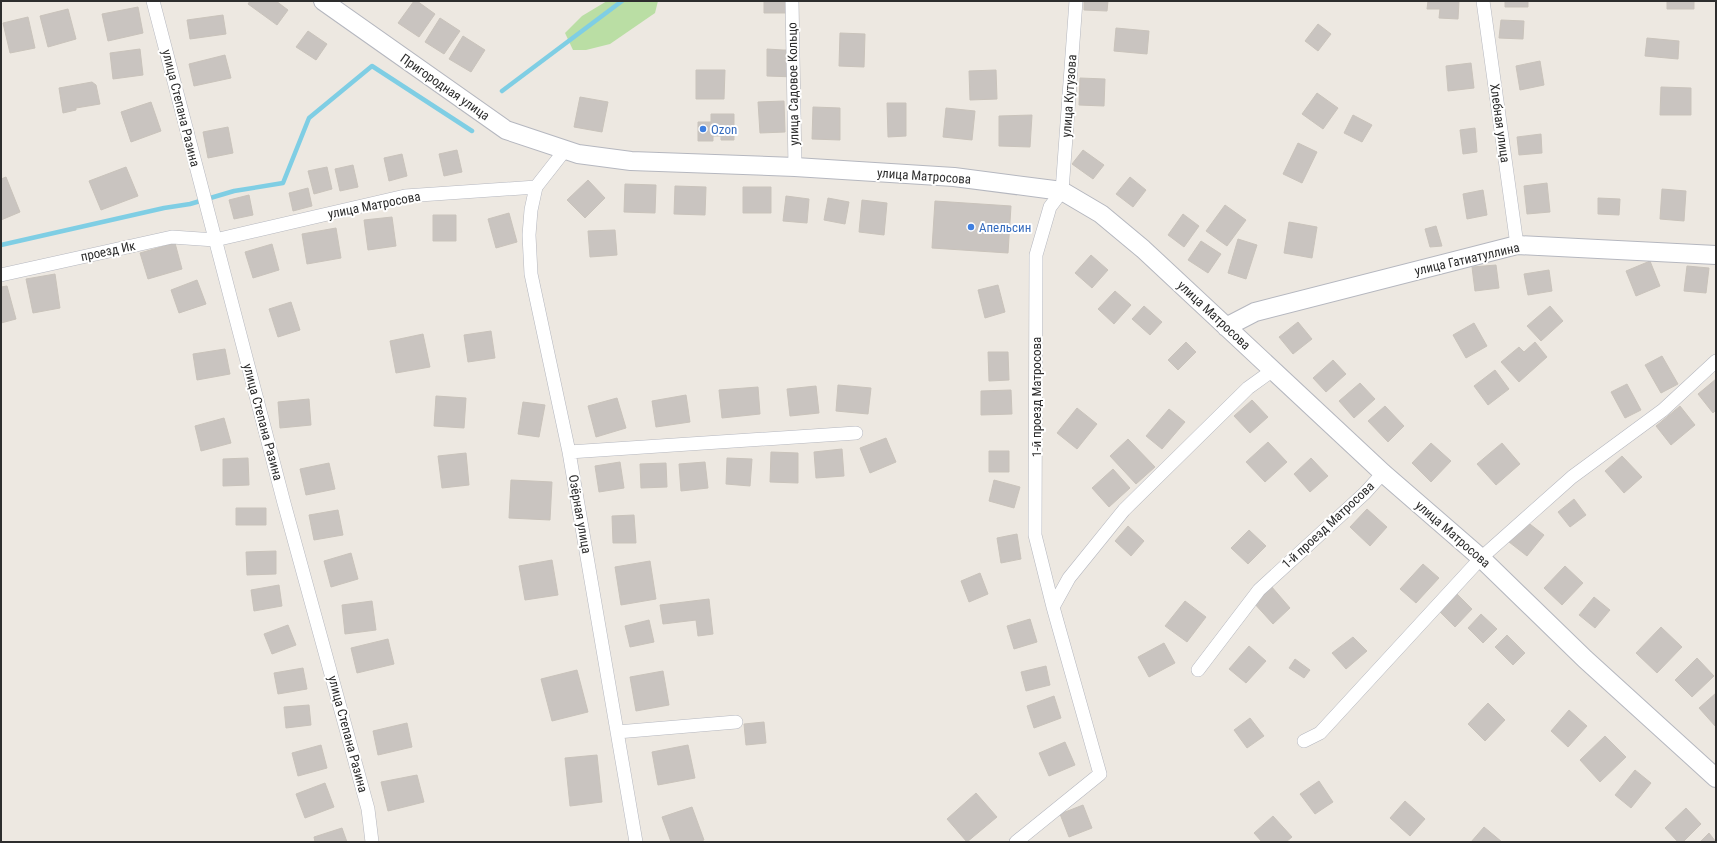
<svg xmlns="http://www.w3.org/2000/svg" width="1717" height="843" viewBox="0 0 1717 843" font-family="'Roboto Condensed',sans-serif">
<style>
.green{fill:#badea4}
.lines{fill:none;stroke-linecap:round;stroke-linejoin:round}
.stream{stroke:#7fcee4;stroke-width:4.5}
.building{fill:#c9c4c0;stroke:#c9c3bb}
.street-casing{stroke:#b5b7bf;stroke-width:14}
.secondary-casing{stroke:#b5b7bf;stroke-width:20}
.street{stroke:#fff;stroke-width:13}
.secondary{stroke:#fff;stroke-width:18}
.shop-dot{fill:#3f7fe0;stroke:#fff;stroke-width:1.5}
.labels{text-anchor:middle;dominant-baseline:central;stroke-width:4;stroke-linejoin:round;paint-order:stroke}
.street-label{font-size:13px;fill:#2d2d2d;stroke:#fff}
.shop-label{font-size:13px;fill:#366cbe;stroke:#fff;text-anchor:start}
</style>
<rect width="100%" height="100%" fill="#ede8e1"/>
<path class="green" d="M607,1H658L655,13L610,44L586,50H573L565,33L582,16Z"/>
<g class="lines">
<path class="stream" d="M502,91L622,1
M1,245L164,208L190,204L234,191L283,183L309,118L372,66L472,131"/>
</g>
<path class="building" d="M250,1H276L288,10L277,25L248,4Z
M414,1H417L435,14L419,37L398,23Z
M764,1H792V13H764Z
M1084,1H1108L1107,11L1084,10Z
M1428,1H1459L1458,19L1439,18L1440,9H1427Z
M1505,1H1528V7H1505Z
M1667,1H1694V9H1667Z
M138,7L143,33L108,41L102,14Z
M68,9L76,39L48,47L40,16Z
M223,15L226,34L190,39L187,20Z
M28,17L35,48L10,53L3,23Z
M440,18L460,31L444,54L425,42Z
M1501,20L1524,21L1523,39L1499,38Z
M1318,24L1331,34L1318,51L1305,41Z
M1116,28L1149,31L1147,54L1114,51Z
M308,31L327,44L316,60L296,47Z
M840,33L865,34L864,67L839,66Z
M463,36L485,50L471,72L449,59Z
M1647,38L1679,41L1678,59L1645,56Z
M140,49L143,75L113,79L110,53Z
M767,49L783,50H786V55L796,56V77L767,76Z
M225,55L231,78L194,86L189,64Z
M1540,61L1544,85L1520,90L1516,66Z
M1471,63L1474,88L1448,91L1446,66Z
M696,70H725L724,99H696Z
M996,70L997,99L970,100L969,71Z
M1080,78L1105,79L1104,106L1079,105Z
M92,82L96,85L100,104L76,108V110L63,113L59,88Z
M1661,87L1691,88V115H1660Z
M1317,93L1338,108L1323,129L1302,114Z
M580,97L608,102L602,132L574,127Z
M784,101L785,132L760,133L758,102Z
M151,102L161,131L131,142L121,112Z
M887,103H906V136L888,137Z
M813,107L840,108V140L812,139Z
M946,108L975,111L972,140L943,137Z
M711,114H734V140H721V136H713V141H698V122H711Z
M1032,115L1030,147L999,146V116Z
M1353,115L1372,125L1362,142L1344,133Z
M228,127L233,153L208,158L203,132Z
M1475,128L1477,152L1463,154L1460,130Z
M1541,134L1542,153L1519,155L1517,137Z
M1298,143L1317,152L1302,183L1283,174Z
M457,150L462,172L444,176L439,154Z
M1083,150L1104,165L1093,179L1072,164Z
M402,154L407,176L389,181L384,158Z
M353,165L358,187L340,191L335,169Z
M126,167L138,196L101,210L89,181Z
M327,167L332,189L314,194L308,171Z
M6,177L20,212L1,220V179Z
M1130,177L1146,190L1133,207L1116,194Z
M588,180L605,198L585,218L567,200Z
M1547,183L1550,212L1527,214L1524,186Z
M625,184L656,185L655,213L624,212Z
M675,186L706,187L705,215L674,214Z
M743,187H771V213H743Z
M308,188L312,206L293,211L289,193Z
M1662,189L1686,191L1684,221L1660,219Z
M1483,190L1487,215L1467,219L1463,194Z
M249,195L253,215L234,219L229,200Z
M786,196L809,199L807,223L783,221Z
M828,198L849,202L845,224L824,220Z
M1598,198L1620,199L1619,215L1598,214Z
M862,200L887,203L884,235L859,232Z
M935,201L1011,206L1008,253L932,248Z
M1225,205L1246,220L1227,246L1206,231Z
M509,213L517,242L496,248L488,219Z
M1183,214L1199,226L1184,247L1168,235Z
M433,215H456V241H433Z
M392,217L396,246L368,250L364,220Z
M1289,222L1317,227L1312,258L1284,253Z
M1436,226L1442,246L1430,247L1425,229Z
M336,228L341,258L307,264L302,234Z
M615,230L617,255L590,257L588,231Z
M1238,239L1257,245L1246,279L1228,273Z
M1201,241L1221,254L1208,273L1188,260Z
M175,243L182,269L148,279L140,253Z
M272,244L279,270L253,278L245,252Z
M1091,255L1108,270L1092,288L1075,273Z
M1650,261L1660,286L1636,296L1626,271Z
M1496,265L1499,288L1475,291L1472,267Z
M1687,266L1709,268L1706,293L1684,291Z
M1549,270L1552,291L1528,295L1524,274Z
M55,274L60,308L33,313L26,279Z
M197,280L206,304L179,313L171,290Z
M998,285L1005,312L985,318L978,290Z
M7,286L16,319L1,323V287Z
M1115,291L1131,305L1114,324L1098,309Z
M291,302L300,330L278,337L269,309Z
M1144,306L1162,322L1150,335L1132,319Z
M1550,306L1563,321L1541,341L1527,326Z
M1298,322L1312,339L1293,354L1279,337Z
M1474,323L1487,346L1466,358L1453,335Z
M491,331L495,358L468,362L464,335Z
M423,334L430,367L396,373L390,341Z
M1186,342L1196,352L1178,370L1168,360Z
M1535,342L1547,357L1519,382L1501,362L1519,347L1524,352Z
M225,349L230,374L197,380L193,354Z
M988,352H1008L1009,380L989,381Z
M1662,356L1678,384L1661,393L1645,365Z
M1333,360L1346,374L1326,392L1313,378Z
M1495,370L1509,389L1488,405L1474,386Z
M1716,379V410L1713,413L1698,394Z
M1360,383L1375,399L1354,418L1339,401Z
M1627,384L1641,410L1625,418L1611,392Z
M838,385L871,388L868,414L836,411Z
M816,386L819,413L790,416L787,389Z
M758,387L760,414L722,418L719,390Z
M1011,390L1012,414L981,415V391Z
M686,395L690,422L656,427L652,401Z
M436,396L466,398L464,428L434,426Z
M617,398L626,428L596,437L588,406Z
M309,399L311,425L280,428L278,402Z
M1252,400L1268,417L1250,433L1234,416Z
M523,402L545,405L539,437L518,434Z
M1385,406L1404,426L1388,442L1368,421Z
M1680,406L1695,425L1671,445L1656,426Z
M1077,408L1097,424L1077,449L1057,433Z
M1169,409L1185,422L1162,449L1146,436Z
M224,418L231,443L201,451L195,426Z
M886,438L896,462L870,473L860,448Z
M1128,439L1155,467L1136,484L1110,456Z
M1268,442L1287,462L1265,482L1246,462Z
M1431,443L1451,461L1431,482L1412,463Z
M1502,443L1520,464L1496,485L1477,464Z
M842,449L844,476L816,478L814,452Z
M989,451H1009V472H989Z
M771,452L798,453V483L770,482Z
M466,453L469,485L442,488L438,456Z
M1622,456L1642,477L1624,493L1605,471Z
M248,458L249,485L223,486V459Z
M727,458L752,459L750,486L726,484Z
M1311,458L1328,476L1310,492L1294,474Z
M620,462L624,488L599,492L595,466Z
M705,462L708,488L681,491L679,464Z
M329,463L335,489L306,495L300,469Z
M666,463L667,487L641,488L640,464Z
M1113,469L1130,488L1109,507L1092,488Z
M511,480L552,482L550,520L509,518Z
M994,480L1020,487L1014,508L989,501Z
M1574,499L1586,515L1570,527L1558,512Z
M236,508H266V525H236Z
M1367,509L1387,527L1370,546L1350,527Z
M338,510L343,535L314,540L309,515Z
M634,515L636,543H613L612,516Z
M1526,521L1544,535L1527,556L1509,542Z
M1128,526L1144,541L1131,556L1115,541Z
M1249,530L1266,546L1248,564L1231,548Z
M1017,534L1021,559L1001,563L997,538Z
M276,551V574L247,575L246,552Z
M351,553L358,579L331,587L324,561Z
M552,560L558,595L525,600L519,566Z
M650,561L656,599L621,605L615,567Z
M1423,564L1439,578L1416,603L1400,589Z
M1565,566L1583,583L1562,605L1544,588Z
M980,573L988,594L969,602L961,581Z
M279,585L282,606L254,611L251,590Z
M1271,586L1290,608L1273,624L1253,602Z
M1454,591L1472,609L1455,627L1437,609Z
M1594,597L1610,610L1595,628L1579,615Z
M709,599L713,634L698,636L696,620L663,624L660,605Z
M372,601L376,630L345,634L342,605Z
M1185,601L1206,617L1187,642L1165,626Z
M1481,614L1497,629L1483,643L1468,628Z
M1030,619L1037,642L1014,649L1007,626Z
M649,620L654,642L630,647L625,626Z
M288,625L296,645L272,654L264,634Z
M1661,627L1682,647L1657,673L1636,653Z
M1507,635L1525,653L1513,665L1495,647Z
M1353,637L1367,651L1346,669L1332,653Z
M388,639L394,664L357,673L351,648Z
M1164,643L1175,663L1149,677L1138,657Z
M1249,646L1266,661L1246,683L1229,669Z
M1697,658L1714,676L1692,697L1675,680Z
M1295,659L1310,670L1304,678L1289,668Z
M1046,666L1050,685L1026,691L1021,672Z
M303,668L307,689L278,694L274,673Z
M577,670L588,712L552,721L541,679Z
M663,671L669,705L636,711L630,677Z
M1716,693V727L1699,708Z
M1054,696L1061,718L1034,728L1027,706Z
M1488,703L1505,720L1485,741L1468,724Z
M309,705L311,725L286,728L284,707Z
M1569,710L1587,726L1568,747L1551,731Z
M1250,718L1264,736L1247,748L1234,730Z
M764,722L766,743L746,745L744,724Z
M407,723L412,747L378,755L373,731Z
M1605,736L1626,757L1600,782L1580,760Z
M1065,742L1075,765L1049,776L1039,753Z
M321,745L327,768L298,776L292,753Z
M688,745L695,778L658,785L652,752Z
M597,755L602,802L570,806L565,758Z
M1635,770L1651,783L1631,808L1615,795Z
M417,775L424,802L388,811L381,782Z
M1319,781L1333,802L1315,814L1300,794Z
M325,783L334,807L305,818L296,794Z
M976,793L997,817L967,842L947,819Z
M1405,801L1425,819L1410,836L1390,818Z
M1083,805L1092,828L1069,837L1060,814Z
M692,807L704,840L698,842H671L662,817Z
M1686,808L1701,824L1683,842H1678L1665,828Z
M1273,816L1292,837L1286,842H1262L1254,833Z
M1484,827L1502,842H1471Z
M342,828L347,842H315L314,837Z
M1709,833L1716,842H1700Z"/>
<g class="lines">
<g class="street-casing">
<path id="street" d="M153,1L284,503L368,809L372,842
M792,1L795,167
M1483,1L1517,245
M536,187L531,210L529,235L531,274L569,452L636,842
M1,275L172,237L215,240L405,196L536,187L565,150
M569,452L856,433
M1053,607L1069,578L1124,510L1248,388L1273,370
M1198,670L1259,590L1365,493L1383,473
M617,732L736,722
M1304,741L1320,733L1481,558L1572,477L1663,410L1716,361
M1016,842L1100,774L1053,607L1035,535L1036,255L1050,207L1062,191L1076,1"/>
</g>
<g class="secondary-casing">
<path id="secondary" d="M323,1L506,130L578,154L631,161L795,167L954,177L1062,191L1101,214L1143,249L1383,473L1481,558L1585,659L1716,778
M1226,327L1255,312L1517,245L1716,255"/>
</g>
<use href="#street" class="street"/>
<use href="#secondary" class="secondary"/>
</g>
<g class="shop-dot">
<circle cx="703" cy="129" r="4"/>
<circle cx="971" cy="227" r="4"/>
</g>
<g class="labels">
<g class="street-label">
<text transform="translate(793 84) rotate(-91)">улица Садовое Кольцо</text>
<text transform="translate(445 87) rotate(35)">Пригородная улица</text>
<text transform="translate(1069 96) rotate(-86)">улица Кутузова</text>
<text transform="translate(181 108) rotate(76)">улица Степана Разина</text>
<text transform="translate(1500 123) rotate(82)">Хлебная улица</text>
<text transform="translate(924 176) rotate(4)">улица Матросова</text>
<text transform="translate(374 205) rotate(-11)">улица Матросова</text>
<text transform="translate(108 251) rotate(-12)">проезд Ик</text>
<text transform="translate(1467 259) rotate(-13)">улица Гатиатуллина</text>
<text transform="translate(1214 315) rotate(43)">улица Матросова</text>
<text transform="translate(1036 397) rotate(-90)">1-й проезд Матросова</text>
<text transform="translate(263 422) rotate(75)">улица Степана Разина</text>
<text transform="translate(580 514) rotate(80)">Озёрная улица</text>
<text transform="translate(1328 525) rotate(-43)">1-й проезд Матросова</text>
<text transform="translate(1453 534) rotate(41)">улица Матросова</text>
<text transform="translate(348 734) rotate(75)">улица Степана Разина</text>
</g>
<g class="shop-label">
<text x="711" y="129">Ozon</text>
<text x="979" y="227">Апельсин</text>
</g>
</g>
<rect width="1717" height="843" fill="none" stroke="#2d2d2d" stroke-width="4"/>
</svg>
